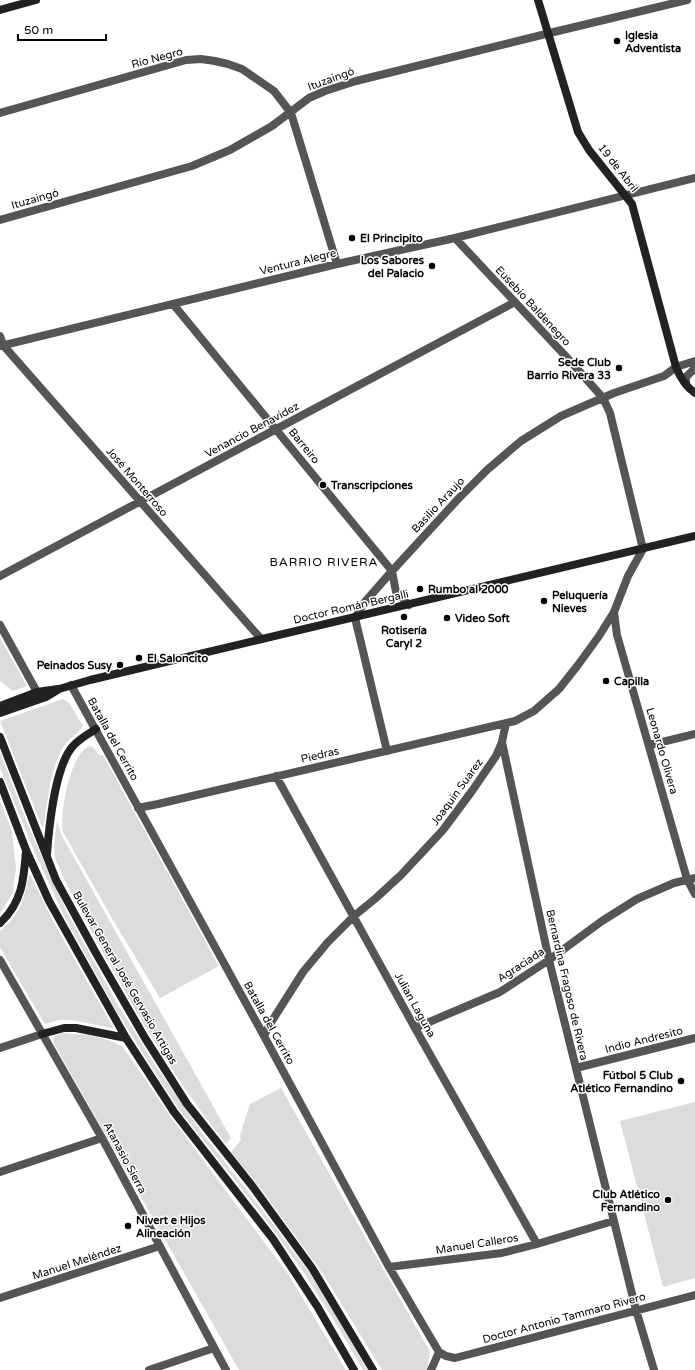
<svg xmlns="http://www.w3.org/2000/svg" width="695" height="1370" viewBox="0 0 695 1370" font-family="'Varela Round',sans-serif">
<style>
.green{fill:#dcdcdc}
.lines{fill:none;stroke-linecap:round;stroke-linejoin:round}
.street{stroke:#555;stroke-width:8}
.secondary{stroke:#222;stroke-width:8}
.poi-dot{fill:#000;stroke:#fff;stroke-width:1.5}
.labels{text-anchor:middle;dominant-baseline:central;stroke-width:3;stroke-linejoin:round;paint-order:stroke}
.poi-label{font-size:11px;font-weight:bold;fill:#000;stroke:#fff;text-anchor:start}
.street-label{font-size:11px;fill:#000;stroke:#fff}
.neighbourhood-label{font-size:12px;letter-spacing:1px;fill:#000;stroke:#fff}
</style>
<rect width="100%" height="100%" fill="#fff"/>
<path class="green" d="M0,638L27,686L13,691L0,681Z
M63,699L69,703L83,726C78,734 69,738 64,746C51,765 47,803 44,825L42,827L0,721Z
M89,746L93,747L99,755H103L219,966L160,998L113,920L63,832C60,811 69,757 89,746Z
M0,752L28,825L50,876L68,914L118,1005L154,1063L202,1133L263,1211L309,1272L342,1325L367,1370H363L338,1327L304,1273L261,1213L180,1111L150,1065L114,1007L64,916L35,853L0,768Z
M0,801L12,831L16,868L13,892L0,914Z
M57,820L61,834L231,1138L226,1144C174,1080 134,1008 94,936C83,915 71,895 62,874C60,868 56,862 55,857C53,845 56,832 57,820Z
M29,875L31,876L54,923L113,1027L112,1028L72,1020H59L46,1024L44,1023L0,947V931C20,916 24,898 29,875Z
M63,1033L88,1035L108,1040L123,1047L170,1116L288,1274L346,1370H239L53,1042L54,1036Z
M281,1088L430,1352L427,1370H382L325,1277L258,1185L231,1152L241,1140L240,1135L250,1104Z
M695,1102V1278L663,1287L620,1121Z"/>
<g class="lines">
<path class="street" d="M0,113L186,60L201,59L215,61L228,64L242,69L274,91L291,113L337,264
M0,220L192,166L230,150L272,126L309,98L325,91L356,81L558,31L687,0
M173,304L392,571L396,592L409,605
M0,336L3,345L261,639
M0,346L337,264L455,238L695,178
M686,384V377L695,368
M0,576L515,302
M614,612L617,635L687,879L695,894
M0,625L37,692
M71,685L264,1036L389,1267L439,1352L446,1356L455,1358L695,1295
M502,742L549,960L576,1068L636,1310L654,1370
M650,745L695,734
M387,751L355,618L364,603L392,571L459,498L487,470L521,441L561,416L614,393L664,376L676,367L695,361
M276,776L415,1028L537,1244
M138,808L158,804L515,721L534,711L559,689L578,665L599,636L614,612L628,576L643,549L610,413L603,398L572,363L455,238
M0,960L102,1138L226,1370
M415,1028L500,992L549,960L602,921L637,899L674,883L695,878
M264,1036L270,1024L303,972L328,942L354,916L376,898L401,875L443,830L472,791L496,756L502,742L506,723
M0,1048L42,1034
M576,1068L695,1038
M0,1172L102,1138
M389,1267L502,1253L537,1244L613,1221
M0,1298L160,1246
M149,1370L214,1348
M431,1370L439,1352"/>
<path class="secondary" d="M538,0L578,132L589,150L632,204L676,367C680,377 686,387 695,393
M0,10L36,0
M0,706L37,692L58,689
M0,713L46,697L59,689L90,680L695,536
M0,737L56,880L97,955L145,1038L187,1104L253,1187L312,1268L373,1370
M0,782L26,850L49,901L126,1038L174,1112L273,1239L317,1306L354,1370
M47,854C49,827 55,766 73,746C79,739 88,734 96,729
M0,923C22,903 24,879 26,851
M42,1034L64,1028H76L126,1038"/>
</g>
<g class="poi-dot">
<circle cx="617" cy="41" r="4"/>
<circle cx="352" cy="238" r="4"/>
<circle cx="432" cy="266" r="4"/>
<circle cx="619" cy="368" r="4"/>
<circle cx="323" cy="485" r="4"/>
<circle cx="420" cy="589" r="4"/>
<circle cx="544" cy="601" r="4"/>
<circle cx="404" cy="617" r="4"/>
<circle cx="447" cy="618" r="4"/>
<circle cx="139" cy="658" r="4"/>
<circle cx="120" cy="665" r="4"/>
<circle cx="606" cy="681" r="4"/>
<circle cx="681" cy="1081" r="4"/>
<circle cx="668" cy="1200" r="4"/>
<circle cx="128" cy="1226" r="4"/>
</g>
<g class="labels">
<g class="poi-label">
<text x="625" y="35">Iglesia<tspan x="625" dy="13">Adventista</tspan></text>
<text x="360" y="238">El Principito</text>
<text x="424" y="260" text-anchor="end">Los Sabores<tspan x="424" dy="13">del Palacio</tspan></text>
<text x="611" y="362" text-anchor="end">Sede Club<tspan x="611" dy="13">Barrio Rivera 33</tspan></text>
<text x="331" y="485">Transcripciones</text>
<text x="428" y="589">Rumbo al 2000</text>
<text x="552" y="595">Peluquería<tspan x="552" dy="13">Nieves</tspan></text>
<text x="455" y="618">Video Soft</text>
<text x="404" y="630" text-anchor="middle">Rotisería<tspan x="404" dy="13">Caryl 2</tspan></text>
<text x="147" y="658">El Saloncito</text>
<text x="112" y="665" text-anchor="end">Peinados Susy</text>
<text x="614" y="681">Capilla</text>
<text x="673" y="1075" text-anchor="end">Fútbol 5 Club<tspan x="673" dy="13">Atlético Fernandino</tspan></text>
<text x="660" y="1194" text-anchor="end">Club Atlético<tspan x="660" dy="13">Fernandino</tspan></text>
<text x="136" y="1220">Nivert e Hijos<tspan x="136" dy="13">Alineación</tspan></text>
</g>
<g class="street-label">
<text transform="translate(157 58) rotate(-15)">Río Negro</text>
<text transform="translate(331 79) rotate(-20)">Ituzaingó</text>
<text transform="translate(618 168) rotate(52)">19 de Abril</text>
<text transform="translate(35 199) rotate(-16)">Ituzaingó</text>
<text transform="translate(298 262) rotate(-14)">Ventura Alegre</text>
<text transform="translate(533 306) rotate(47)">Eusebio Baldenegro</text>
<text transform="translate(252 430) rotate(-28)">Venancio Benavidez</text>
<text transform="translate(304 446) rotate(51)">Barreiro</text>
<text transform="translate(137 482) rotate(49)">José Monterroso</text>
<text transform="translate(438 505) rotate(-47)">Basilio Araujo</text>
<text transform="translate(351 607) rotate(-13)">Doctor Román Bergalli</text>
<text transform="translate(113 739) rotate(61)">Batalla del Cerrito</text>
<text transform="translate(662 751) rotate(74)">Leonardo Olivera</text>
<text transform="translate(320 755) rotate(-13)">Piedras</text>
<text transform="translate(457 792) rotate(-54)">Joaquin Suarez</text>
<text transform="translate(521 965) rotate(-33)">Agraciada</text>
<text transform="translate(125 978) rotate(60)">Bulevar General José Gervasio Artigas</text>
<text transform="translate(567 985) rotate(77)">Bernardina Fragoso de Rivera</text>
<text transform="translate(415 1005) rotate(61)">Julian Laguna</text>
<text transform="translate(269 1023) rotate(61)">Batalla del Cerrito</text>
<text transform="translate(644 1040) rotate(-14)">Indio Andresito</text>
<text transform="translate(125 1158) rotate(62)">Atanasio Sierra</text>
<text transform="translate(477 1244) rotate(-9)">Manuel Calleros</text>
<text transform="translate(77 1262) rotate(-18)">Manuel Meléndez</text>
<text transform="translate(564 1318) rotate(-15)">Doctor Antonio Tammaro Rivero</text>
</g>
<g class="neighbourhood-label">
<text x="324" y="562">BARRIO RIVERA</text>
</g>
</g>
<path d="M18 34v6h88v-6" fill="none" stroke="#000000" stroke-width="2"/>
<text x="24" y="34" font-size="12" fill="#000000" stroke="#ffffff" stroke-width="3" paint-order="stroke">50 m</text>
</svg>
